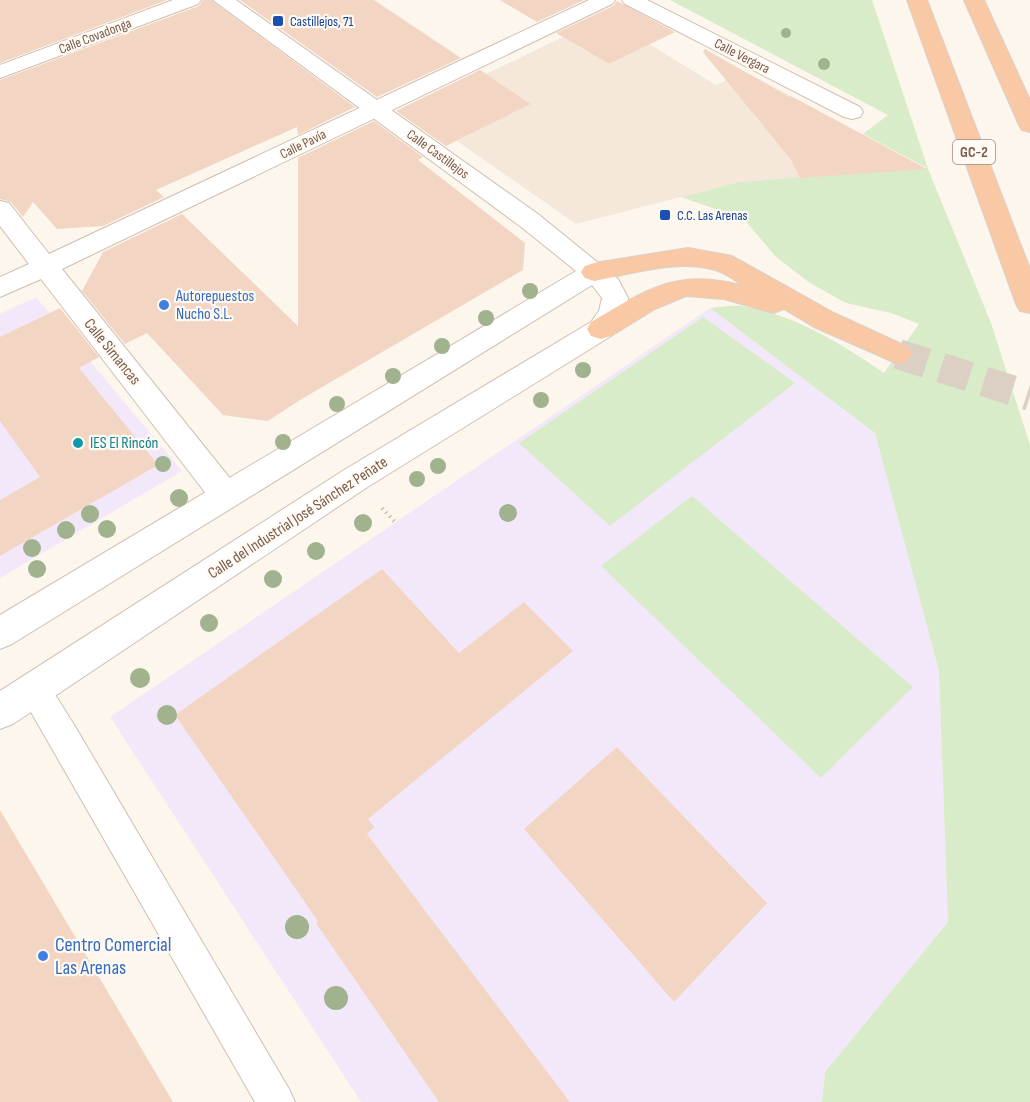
<svg xmlns="http://www.w3.org/2000/svg" width="1030" height="1102" viewBox="0 0 1030 1102" font-family="'Sofia Sans Condensed',sans-serif">
<style>
.residential{fill:#f5e8da}
.education{fill:#f3e8fa}
.green{fill:#d8ecc9}
.building{fill:#f3d5c3}
.lines{fill:none;stroke-linecap:round;stroke-linejoin:round}
.trunk-tunnel{stroke:#dcd0c4;stroke-width:30;stroke-dasharray:30 15;stroke-linecap:butt}
.service-casing{stroke:#d1beb0;stroke-width:2}
.minor-casing{stroke:#d1beb0;stroke-width:2}
.tertiary-casing{stroke:#d1beb0;stroke-width:2}
.trunk-casing{stroke:#dad1cd;stroke-width:2}
.path{stroke:#d9b8a5;stroke-width:4;stroke-dasharray:1.5 4;stroke-linecap:butt}
.service{fill:#fff;fill-rule:evenodd}
.minor{fill:#fff;fill-rule:evenodd}
.tertiary{fill:#fff;fill-rule:evenodd}
.trunk{fill:#f9c8a4;fill-rule:evenodd}
.tree{fill:#a0b28e}
.transit-dot{fill:#1a4fb4;stroke:#fffaf3;stroke-width:2}
.shop-dot{fill:#3f7fe0;stroke:#fffaf3;stroke-width:2}
.culture-dot{fill:#0f9aa8;stroke:#fffaf3;stroke-width:2}
.labels{text-anchor:middle;dominant-baseline:central;stroke-width:4.5;stroke-linejoin:round;paint-order:stroke}
.far-transit-label{font-size:14px;fill:#164399;stroke:#fffaf3;text-anchor:start}
.far-street-label{font-size:14px;fill:#7a5c4d;stroke:#fffaf3}
.shield{fill:#fffaf3;stroke:#a28b7f;stroke-width:1.5}
.shield-label{font-size:15px;font-weight:bold;fill:#7a5c4d}
.shop-label{font-size:16px;fill:#366cbe;stroke:#fffaf3;text-anchor:start}
.street-label{font-size:16px;fill:#7a5c4d;stroke:#fffaf3}
.culture-label{font-size:16px;fill:#0d838f;stroke:#fffaf3;text-anchor:start}
.near-shop-label{font-size:20px;fill:#366cbe;stroke:#fffaf3;text-anchor:start}
</style>
<rect width="100%" height="100%" fill="#fdf6ec"/>
<path class="residential" d="M563,37L589,53L602,46L601,60L609,64L649,44L716,85L744,71L791,96L754,115L791,160L800,178L739,182L576,224L457,141L531,104L486,74Z"/>
<path class="education" d="M36,297L182,471L0,578V314Z
M710,308L875,433L939,671L948,922L825,1072L822,1102H361L110,717Z"/>
<path class="green" d="M670,0H872L928,169L991,323L1030,445V1102H822L825,1072L948,922L939,671L875,433L710,308C722,307 736,304 747,307C797,316 843,345 884,373L919,324L891,313L846,303L810,283L776,257L744,219L681,197L739,182L927,168L863,134L888,115Z
M703,317L795,383L610,526L519,443Z
M692,496L913,687L821,778L601,566Z"/>
<path class="building" d="M0,0H167L0,63Z
M203,0H211L355,107L298,135L297,127L156,190L164,197L103,226L57,229L33,202L23,217L11,202L0,199V80L199,6Z
M240,0H374L461,58L377,97Z
M500,0H584L537,22Z
M617,1L675,32L609,64L556,33L613,6Z
M705,49L789,97L791,96L927,169L800,178L791,160L703,52Z
M480,70L531,104L446,146L396,111Z
M374,121L423,157L418,160L525,243L523,270L300,400L268,421L223,415L147,333L125,344L82,291L103,252L182,214L298,326V158Z
M60,308L99,357L79,368L158,465L0,556V500L40,477L0,421V337Z
M382,569L459,653L524,602L573,651L368,819L374,827L367,834L570,1102H439L316,923L318,921L175,715Z
M617,747L767,903L674,1002L524,829Z
M0,810L173,1102H0Z"/>
<g class="lines">
<path class="trunk-tunnel" d="M898,354L1030,396"/>
<g class="service-casing">
<path id="service" d="M35,676L46,680L76,728L289,1089L295,1102H255L24,700L20,690L24,680Z"/>
</g>
<g class="minor-casing">
<path id="minor" d="M173,0H201L198,4L0,78V65Z
M589,0H615L612,4L62,269L236,486L241,495L236,504L225,508L214,504L41,279L0,297V277L29,264L0,226V201L9,203L49,254Z
M622,0H647L860,107L863,112L860,117L852,119L844,117L625,4Z"/>
</g>
<g class="tertiary-casing">
<path id="tertiary" d="M213,0H236L538,214L618,279L628,298L626,312L611,336L366,488L13,724L0,729V691L344,470L591,322L599,311L602,298L592,285L12,644L0,649V615L576,271L520,226Z"/>
</g>
<g class="trunk-casing">
<path id="trunk" d="M907,0H927L1030,269V313L1020,311L1016,304Z
M964,0H984L1030,100V132L1022,130L1019,125Z
M688,248L732,256L834,313L908,347L912,354L908,361L898,364L814,327L784,309L773,313L724,299L686,296L655,309L611,336L601,339L591,336L587,329L591,322C647,290 677,267 744,286C735,281 725,272 715,270C677,259 632,274 594,281L585,278L581,272L585,266L594,263Z"/>
</g>
<path class="path" d="M382,508L396,523"/>
<use href="#service" class="service"/>
<use href="#minor" class="minor"/>
<use href="#tertiary" class="tertiary"/>
<use href="#trunk" class="trunk"/>
</g>
<g class="tree">
<circle cx="786" cy="33" r="5"/>
<circle cx="824" cy="64" r="6"/>
<circle cx="530" cy="291" r="8"/>
<circle cx="486" cy="318" r="8"/>
<circle cx="442" cy="346" r="8"/>
<circle cx="583" cy="370" r="8"/>
<circle cx="393" cy="376" r="8"/>
<circle cx="541" cy="400" r="8"/>
<circle cx="337" cy="404" r="8"/>
<circle cx="283" cy="442" r="8"/>
<circle cx="163" cy="464" r="8"/>
<circle cx="438" cy="466" r="8"/>
<circle cx="417" cy="479" r="8"/>
<circle cx="179" cy="498" r="9"/>
<circle cx="508" cy="513" r="9"/>
<circle cx="90" cy="514" r="9"/>
<circle cx="363" cy="523" r="9"/>
<circle cx="107" cy="529" r="9"/>
<circle cx="66" cy="530" r="9"/>
<circle cx="32" cy="548" r="9"/>
<circle cx="316" cy="551" r="9"/>
<circle cx="37" cy="569" r="9"/>
<circle cx="273" cy="579" r="9"/>
<circle cx="209" cy="623" r="9"/>
<circle cx="140" cy="678" r="10"/>
<circle cx="167" cy="715" r="10"/>
<circle cx="297" cy="927" r="12"/>
<circle cx="336" cy="998" r="12"/>
</g>
<g class="transit-dot">
<rect x="272" y="15" width="12" height="12" rx="3"/>
<rect x="659" y="209" width="12" height="12" rx="3"/>
</g>
<g class="shop-dot">
<circle cx="164" cy="305" r="6"/>
<circle cx="43" cy="956" r="6"/>
</g>
<circle class="culture-dot" cx="78" cy="443" r="6"/>
<g class="labels">
<g class="far-transit-label">
<text x="290" y="21">Castillejos, 71</text>
<text x="677" y="215">C.C. Las Arenas</text>
</g>
<g class="far-street-label">
<text transform="translate(95 36) rotate(-21)">Calle Covadonga</text>
<text transform="translate(742 56) rotate(27)">Calle Vergara</text>
<text transform="translate(303 144) rotate(-26)">Calle Pavía</text>
<text transform="translate(438 154) rotate(36)">Calle Castillejos</text>
</g>
<rect class="shield" x="953" y="140" width="42" height="24" rx="4.5"/>
<g class="shield-label">
<text x="974" y="152">GC-2</text>
</g>
<g class="shop-label">
<text x="176" y="296">Autorepuestos<tspan x="176" dy="18">Nucho S.L.</tspan></text>
</g>
<g class="street-label">
<text transform="translate(112 352) rotate(51)">Calle Simancas</text>
<text transform="translate(298 518) rotate(-33)">Calle del Industrial José Sánchez Peñate</text>
</g>
<g class="culture-label">
<text x="90" y="443">IES El Rincón</text>
</g>
<g class="near-shop-label">
<text x="55" y="945">Centro Comercial<tspan x="55" dy="23">Las Arenas</tspan></text>
</g>
</g>
</svg>
